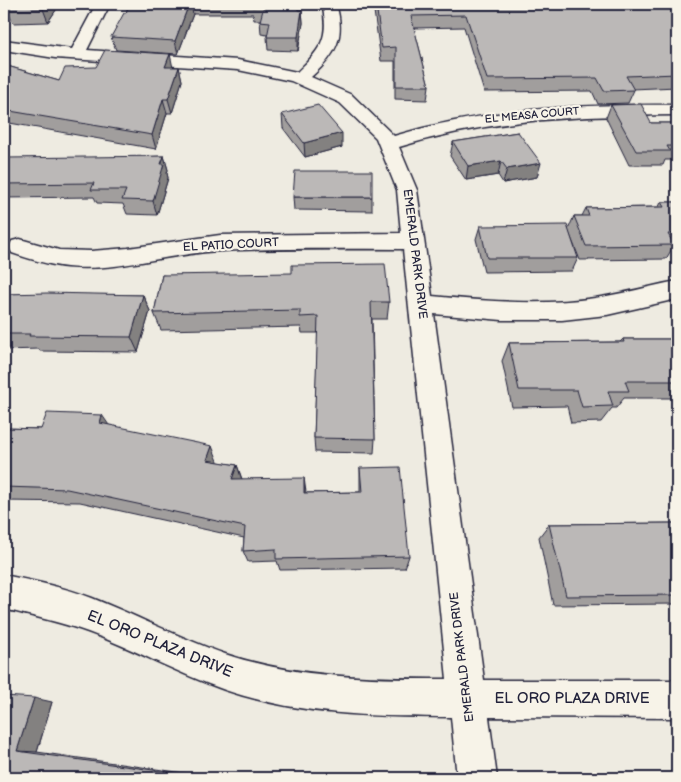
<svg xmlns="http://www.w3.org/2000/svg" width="681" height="782" viewBox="0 0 681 782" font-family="'Balsamiq Sans',sans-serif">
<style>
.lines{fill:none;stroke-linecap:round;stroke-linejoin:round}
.street-casing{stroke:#22223b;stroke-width:3}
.street{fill:#f7f3e8;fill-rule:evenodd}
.wall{fill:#a19e9d;stroke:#22223b}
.shaded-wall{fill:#838180;stroke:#22223b}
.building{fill:#bbb8b7;stroke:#22223b}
.labels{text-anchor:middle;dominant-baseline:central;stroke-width:4.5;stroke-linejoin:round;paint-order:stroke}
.far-street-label{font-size:11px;fill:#22223b;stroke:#f7f3e8}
.street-label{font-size:12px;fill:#22223b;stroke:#f7f3e8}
.near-street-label{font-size:15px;fill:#22223b;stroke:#f7f3e8}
</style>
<rect width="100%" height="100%" fill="#eeebe1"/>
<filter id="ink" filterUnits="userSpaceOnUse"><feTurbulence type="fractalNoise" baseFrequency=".02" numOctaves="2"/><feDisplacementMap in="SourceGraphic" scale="10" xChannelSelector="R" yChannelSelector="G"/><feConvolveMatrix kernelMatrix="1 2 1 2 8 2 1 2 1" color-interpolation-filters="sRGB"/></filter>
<g filter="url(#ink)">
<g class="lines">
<g class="street-casing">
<path id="street" d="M96,4H110L87,50L238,60L297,72C321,50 330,37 322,4H336C346,37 336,55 311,77L352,95L394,136C486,108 581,104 677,105V115C580,116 493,118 399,147L417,190L432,296C486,301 541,306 595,298C623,294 650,286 677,281V299L607,315L562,320H502L434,314L484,680H677V718L489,717L497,778H457L451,717C375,717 298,715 225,690C178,674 135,649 88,632C61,622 32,616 4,609V575C33,581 64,587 92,598C137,616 180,638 225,654C297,678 372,679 447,679L403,249C342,249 281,248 221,251C169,253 119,272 67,267C48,265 30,259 12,253L9,247L12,241L20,239L59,250L91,251L128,248L220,235L401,233L397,190L376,138L340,103L291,81L238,70L55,58L4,50V40L72,49Z"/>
</g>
<use href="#street" class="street"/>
</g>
<path class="wall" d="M11,4H60L48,22L13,23L7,10Z
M129,4H297L298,10H302L303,23L298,51L268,50L267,37V35L261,34L260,20H254L253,14H193L178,54L116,50L111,37L126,13Z
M373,4H677V87L633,89L634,90L628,103L598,104L592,91L484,92L464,27L414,28L429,86L427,100L395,99V61H381Z
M4,65L59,81L173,67H179L182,81L172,113H167L156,149L4,122Z
M611,105L651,123H677V160H665L663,165H629L606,118Z
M282,114L342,147L305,157L283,128Z
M518,132L537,177L503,183L498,175L466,180L450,156L453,142Z
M164,156L168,170L167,173L168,178L157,215L127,214L123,204L97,203L94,197L4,198V162Z
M293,197H372V211L294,210Z
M661,202H677V247H673L666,259L580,260L568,230L574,216H582L586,208L659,207Z
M480,226L578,258L572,271L484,272L476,239Z
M162,275L389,302L387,319H372L375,439L374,453L315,452L314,438L318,333H302L301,327L161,330L154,313Z
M4,294L143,295L150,311L138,352L40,351L39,349L4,350Z
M623,339H677V398H624L616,408H612L601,422L571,423L567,406L512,407L502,361L509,343L620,342Z
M109,425L218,462L237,465L242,479L306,493L360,492V468L409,556L405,568L280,570L277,561L248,562L243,551L244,538L80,502L4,501V428L41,429Z
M677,523V604L553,605L539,537L549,524Z
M52,702L37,752L212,777V778H4Z"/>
<path class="shaded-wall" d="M47,4H60L48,22L43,9Z
M189,4H191L193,14L178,54L175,41Z
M302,10L303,23L298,51V37Z
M170,54L173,68L165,67Z
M179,67L182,81L172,113L168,99Z
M163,99L167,113L156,149L152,135Z
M342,133V147L305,157L304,143Z
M164,156L168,170L167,173L168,178L157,215L153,201L161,164Z
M501,161L498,175L466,180L468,166Z
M541,163L537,177L503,183L507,169Z
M143,295L150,311L138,352L131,337Z
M102,415L113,431L100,423Z
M212,446L218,461L213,474L207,460Z
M237,465L242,480L232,479Z
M304,478L306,492V507L304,493Z
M34,698L52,702L37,752L17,751Z
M203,777H212V778H203Z"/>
<path class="building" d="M11,4H47L43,9L7,10Z
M129,4H189L175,41L111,37L124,13H126Z
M252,4H297L298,10H302L298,37H267L270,22L260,21L264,6L252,7Z
M376,4H677V74L626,76L634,90L604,91L597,78L487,79L466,15L411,16L429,86H396V47L382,48Z
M105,50L170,54L165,67H179L168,99H163L152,135L4,110V65L59,81L65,68L96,67Z
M641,104L651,123H677V146H667L670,151H636L611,105Z
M318,105L342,133L304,143L282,114Z
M518,132L541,163L507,169L501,161L468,166L453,142Z
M164,156L161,164H164L153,201L122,200L126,190H91L94,183L4,184V162L6,158Z
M295,171H372V197H293Z
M661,202H677V233L668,234L674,245L586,246L574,216H589L586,208L664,207Z
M567,225L578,258H487L480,226Z
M385,264L389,302H371L375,439L314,438L318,316L300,317V310L154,313L162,275L292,273V265Z
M47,293L143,295L131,337L29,336L30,334H4V294Z
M623,339H677V381H625L629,391H608L613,406L582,407L577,390H519L509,343L624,342Z
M47,413L102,415L100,423L212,446L207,460L237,465L232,479L304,478V493L362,492L360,468L400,467L409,556L276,559V549L243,551L245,527L67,489L4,487V428L41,429Z
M677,523V595L566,596L549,524Z
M4,696L34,698L17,751L203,777V778H4Z"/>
</g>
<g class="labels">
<g class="far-street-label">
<text transform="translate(532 115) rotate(-5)">EL MEASA COURT</text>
</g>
<g class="street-label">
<text transform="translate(231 245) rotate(-3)">EL PATIO COURT</text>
<text transform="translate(415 254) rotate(83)">EMERALD PARK DRIVE</text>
<text transform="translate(462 657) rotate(-97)">EMERALD PARK DRIVE</text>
</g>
<g class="near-street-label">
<text transform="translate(160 644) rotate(22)">EL ORO PLAZA DRIVE</text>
<text x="572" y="698">EL ORO PLAZA DRIVE</text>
</g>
</g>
<rect width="681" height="782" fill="none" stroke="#f7f3e8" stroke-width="20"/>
<rect x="10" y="10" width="661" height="762" fill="none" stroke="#22223b" stroke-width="2" filter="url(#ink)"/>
</svg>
